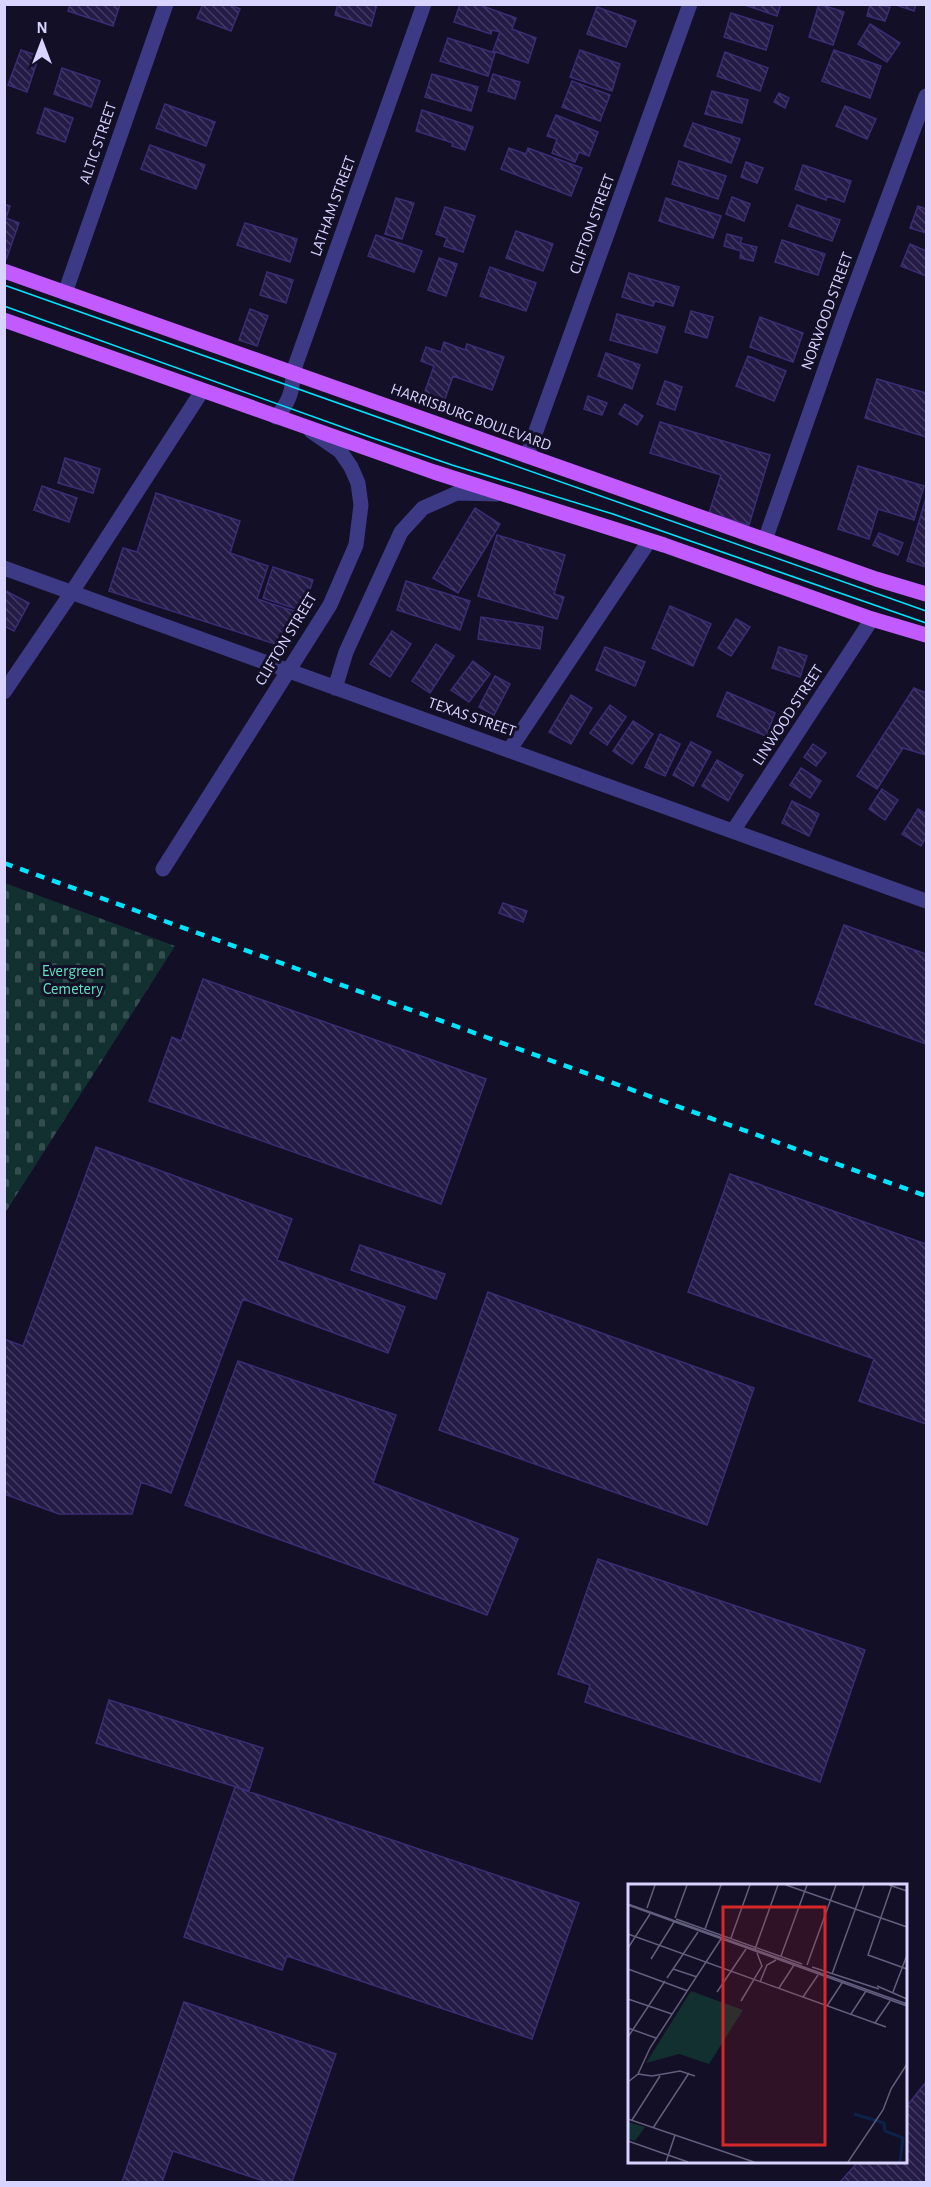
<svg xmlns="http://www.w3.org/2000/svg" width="931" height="2187" viewBox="0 0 931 2187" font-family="'Alegreya Sans',sans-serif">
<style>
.cemetery{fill:url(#cemetery-stones)}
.building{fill:url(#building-back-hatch);stroke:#3b2d73;stroke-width:1.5}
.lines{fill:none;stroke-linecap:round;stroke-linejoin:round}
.minor{stroke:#3d3a85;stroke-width:15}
.major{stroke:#c25bff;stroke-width:15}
.tram{stroke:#00e5ff;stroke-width:1.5}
.rail{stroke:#00e5ff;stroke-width:4.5;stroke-dasharray:9 8;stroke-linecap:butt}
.labels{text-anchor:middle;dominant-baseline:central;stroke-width:6;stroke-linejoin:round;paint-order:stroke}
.street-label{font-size:16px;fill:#d9d4ff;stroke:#130f26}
.park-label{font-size:16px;fill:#5fe0c0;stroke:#130f26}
.inset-river{fill:none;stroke:#0c2248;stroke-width:3}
.inset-road{fill:none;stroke:#625e7d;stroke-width:1.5}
.view{fill:#d62828;fill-opacity:0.15;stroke:#d62828;stroke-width:3}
.inset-edge{fill:none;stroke:#d9d4ff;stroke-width:3}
</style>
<defs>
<pattern id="cemetery-stones" width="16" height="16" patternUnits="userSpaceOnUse" patternTransform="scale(1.5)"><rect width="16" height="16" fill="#12302f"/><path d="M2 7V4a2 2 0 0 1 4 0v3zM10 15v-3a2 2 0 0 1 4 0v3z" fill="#344d4e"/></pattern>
<pattern id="building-back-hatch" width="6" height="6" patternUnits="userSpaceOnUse" patternTransform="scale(1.5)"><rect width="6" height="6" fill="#241b47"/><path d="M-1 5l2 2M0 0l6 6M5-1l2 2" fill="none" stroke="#433b63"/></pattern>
</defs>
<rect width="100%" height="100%" fill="#130f26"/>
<path class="cemetery" d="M5,883L175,946L5,1213L4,883Z"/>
<path class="building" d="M70,4H120L113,26L68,11Z
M203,4H228L240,9L231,31L197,18Z
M338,4H377L371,26L335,15Z
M460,4H477L516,18L512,29L536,38L528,63L493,51L500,32L492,30L491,34L454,22Z
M742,4H781L777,16Z
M819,4L844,12L833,45L809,37Z
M870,4L890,7L885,21L867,16Z
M893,4H916L914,11Z
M597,7L636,21L626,47L587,34Z
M731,13L773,26L766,50L724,37Z
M870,24L900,43L887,62L858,44Z
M448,38L495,53L488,76L440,61Z
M21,50L39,56L27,92L8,85Z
M580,50L620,64L612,91L570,77Z
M834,50L881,66L870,98L822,81Z
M725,52L768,68L760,91L717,76Z
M62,68L100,81L91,107L54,94Z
M432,74L478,87L471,111L425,97Z
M493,74L520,82L515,99L488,91Z
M572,81L610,95L600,121L562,107Z
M712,91L748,100L742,123L705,114Z
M779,93L789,98L785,108L774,102Z
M165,104L215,122L206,146L156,128Z
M845,106L876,119L867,139L836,126Z
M45,108L73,118L65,142L37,133Z
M422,110L473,127L465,150L452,146L453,143L416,131Z
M556,115L598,132L589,156L579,152L575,162L552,153L557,139L547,136Z
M693,123L740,139L731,163L684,146Z
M150,145L205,165L196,189L141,169Z
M509,148L526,154L528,148L582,168L571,196L501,169Z
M679,161L726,176L718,199L672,184Z
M746,162L763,168L757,183L741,177Z
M803,165L851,181L844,202L827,196L826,200L795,189Z
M732,197L750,204L744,221L726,214Z
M396,198L414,203L402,239L385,234Z
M666,198L721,216L713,238L659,221Z
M4,204L10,206L6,218L19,223L6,260Z
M797,205L840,220L832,241L789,226Z
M918,206L926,209V233L910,228Z
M445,207L475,216L463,252L444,246L447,238L436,234Z
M245,223L297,239L290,262L237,245Z
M516,231L553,244L543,271L506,258Z
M727,234L742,238L740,243L757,247L753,261L740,258L741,251L724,246Z
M376,235L422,251L414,272L368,256Z
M782,240L825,254L818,275L775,262Z
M910,244L926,251V276L901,266Z
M439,258L457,264L446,296L428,290Z
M490,267L536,283L526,311L480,296Z
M267,272L293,280L286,303L260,295Z
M629,273L679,287L673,306L655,301L653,306L622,297Z
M250,309L268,316L257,346L239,340Z
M691,311L713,317L707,338L685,332Z
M617,314L665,327L657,353L610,340Z
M760,317L803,333L793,362L750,347Z
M444,342L465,350L467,344L504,357L492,390L453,376L440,413L420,405L434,366L421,361L426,347L441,352Z
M606,353L640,365L632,389L598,376Z
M748,356L786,371L774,401L736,386Z
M877,379L926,393V437L865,418Z
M665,381L682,387L675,410L657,404Z
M588,396L607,403L602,415L584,409Z
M625,404L643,416L637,425L619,414Z
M660,422L770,455L749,525L709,513L721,475L650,453Z
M65,458L100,469L93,493L58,483Z
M858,466L924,486L914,520L878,509L869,539L838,529Z
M42,486L77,498L69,522L34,510Z
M156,493L240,521L230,553L268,566L257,599L300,613L288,648L109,591L123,548L137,552Z
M926,498V567L907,561Z
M475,508L500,524L458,593L433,578Z
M879,533L903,543L898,555L873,545Z
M497,535L565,555L554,594L564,597L557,619L478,596Z
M273,567L313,580L303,611L263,598Z
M406,581L470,601L460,630L397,610Z
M4,590L29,603L14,631L4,626Z
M670,606L711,624L693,666L652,648Z
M481,617L543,627L540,649L478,639Z
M736,619L750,627L731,656L718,648Z
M392,631L411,644L390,677L370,664Z
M436,644L454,656L430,693L412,681Z
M605,647L645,662L635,686L596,670Z
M779,647L807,656L800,677L772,668Z
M473,661L490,674L469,702L451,690Z
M495,676L510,684L494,715L479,707Z
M914,688L926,693V755L903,748L877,789L857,776Z
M727,692L775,713L766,736L717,716Z
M571,695L592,708L571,744L549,732Z
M610,705L626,717L607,745L590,733Z
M633,721L653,734L632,764L613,751Z
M660,734L680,744L665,776L645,767Z
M691,742L711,752L693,786L673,775Z
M813,744L826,753L816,766L804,757Z
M717,760L743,775L728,801L702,786Z
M801,768L821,781L810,798L790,785Z
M882,789L898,800L885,820L869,809Z
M792,801L819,814L809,836L782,823Z
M918,809L926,814V837L921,846L902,834Z
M503,903L527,911L523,922L499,913Z
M844,925L926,954V1044L815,1004Z
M203,979L486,1079L441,1204L149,1101L172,1037L181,1041Z
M96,1147L292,1219L277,1260L405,1307L388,1353L243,1299L171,1493L141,1482L132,1514H59L4,1494V1339L23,1346Z
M730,1174L926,1244V1424L859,1401L874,1359L688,1292Z
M360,1245L445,1274L436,1299L351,1270Z
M488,1292L754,1388L707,1525L439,1430Z
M238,1361L396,1415L373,1483L518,1539L487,1615L185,1505Z
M598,1559L865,1650L820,1782L585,1702L590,1685L558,1674Z
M109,1700L263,1748L249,1791L96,1743Z
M235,1787L579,1903L532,2039L287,1956L282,1970L184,1937Z
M184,2002L336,2054L292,2182H267L173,2151L162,2182H122Z
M926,2082V2182H840L858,2162H906V2107Z"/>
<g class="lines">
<path class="minor" d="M65,293L166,4
M276,417C289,403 293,391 293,372L424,4
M527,456L690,4
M765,540L842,321L926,96
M4,568L926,901
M335,688L346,652L401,532L423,508L457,493L497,494
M4,692L72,592L202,391
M510,749L649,541
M733,831L872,619
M163,869L330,605L356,545L361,505L358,483L351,467L340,451L311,431"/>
<path class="major" d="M4,271L876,579L926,594
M4,320L434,472L664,545L872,619L926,635"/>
<path class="tram" d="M4,285L926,611
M4,306L370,437L452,465L613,514L926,623"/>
<path class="rail" d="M4,863L926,1196"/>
</g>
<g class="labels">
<g class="street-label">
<text transform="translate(98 143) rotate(-71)">ALTIC STREET</text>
<text transform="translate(333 206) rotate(-70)">LATHAM STREET</text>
<text transform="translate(592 224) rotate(-70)">CLIFTON STREET</text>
<text transform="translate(827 311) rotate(-70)">NORWOOD STREET</text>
<text transform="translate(471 417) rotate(20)">HARRISBURG BOULEVARD</text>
<text transform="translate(286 639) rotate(-59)">CLIFTON STREET</text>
<text transform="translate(788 715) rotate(-57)">LINWOOD STREET</text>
<text transform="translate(472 717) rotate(19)">TEXAS STREET</text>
</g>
<g class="park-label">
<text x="73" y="971">Evergreen<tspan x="73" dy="18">Cemetery</tspan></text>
</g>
</g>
<g transform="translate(628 1884)">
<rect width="279" height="279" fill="#130f26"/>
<path d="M63,107L115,126L81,180L51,170L18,179Z" fill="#12302f"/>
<path d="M0,238L17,243L7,257L0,255Z" fill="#12302f"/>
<path class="inset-river" d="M226,230L256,239L257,247L275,254L272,278"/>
<path class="inset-road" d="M158,1L279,43M261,1L279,7M264,1L240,71L279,85M0,20L279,120M0,21L279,122M19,24L27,1M47,34L59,1M48,35L174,80M77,45L93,1M0,50L258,143M103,54L122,1M0,64L22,30M127,65L150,1M153,72L179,1M23,75L46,38M179,81L208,1M184,83L251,105M0,85L60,107M45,85L69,93M204,90L236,1M39,94L70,48M132,98L139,81L148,76M249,102L279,115M151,104L166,81M89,108L118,65M265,108L279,71M175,113L190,91M0,115L44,130M113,117L134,82L129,69M199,122L214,99M223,130L238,107M247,139L262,117M0,144L28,154M0,153L37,97M10,190L24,192L52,187L67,192M0,198L10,190L22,164L93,55M0,235L126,278M4,236L32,192M25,244L61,189M0,257L60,278M38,278L47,251M220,278L255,226L263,205L279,180"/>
<path class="view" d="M95,23H197V261H95Z"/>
<rect width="279" height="279" class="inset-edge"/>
</g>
<rect width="931" height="2187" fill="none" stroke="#d9d4ff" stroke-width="12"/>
<g transform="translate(42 42)" stroke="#130f26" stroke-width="4.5" paint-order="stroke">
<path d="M0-4.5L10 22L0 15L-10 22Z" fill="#d9d4ff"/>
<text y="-9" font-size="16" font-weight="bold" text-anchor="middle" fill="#d9d4ff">N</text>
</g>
</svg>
